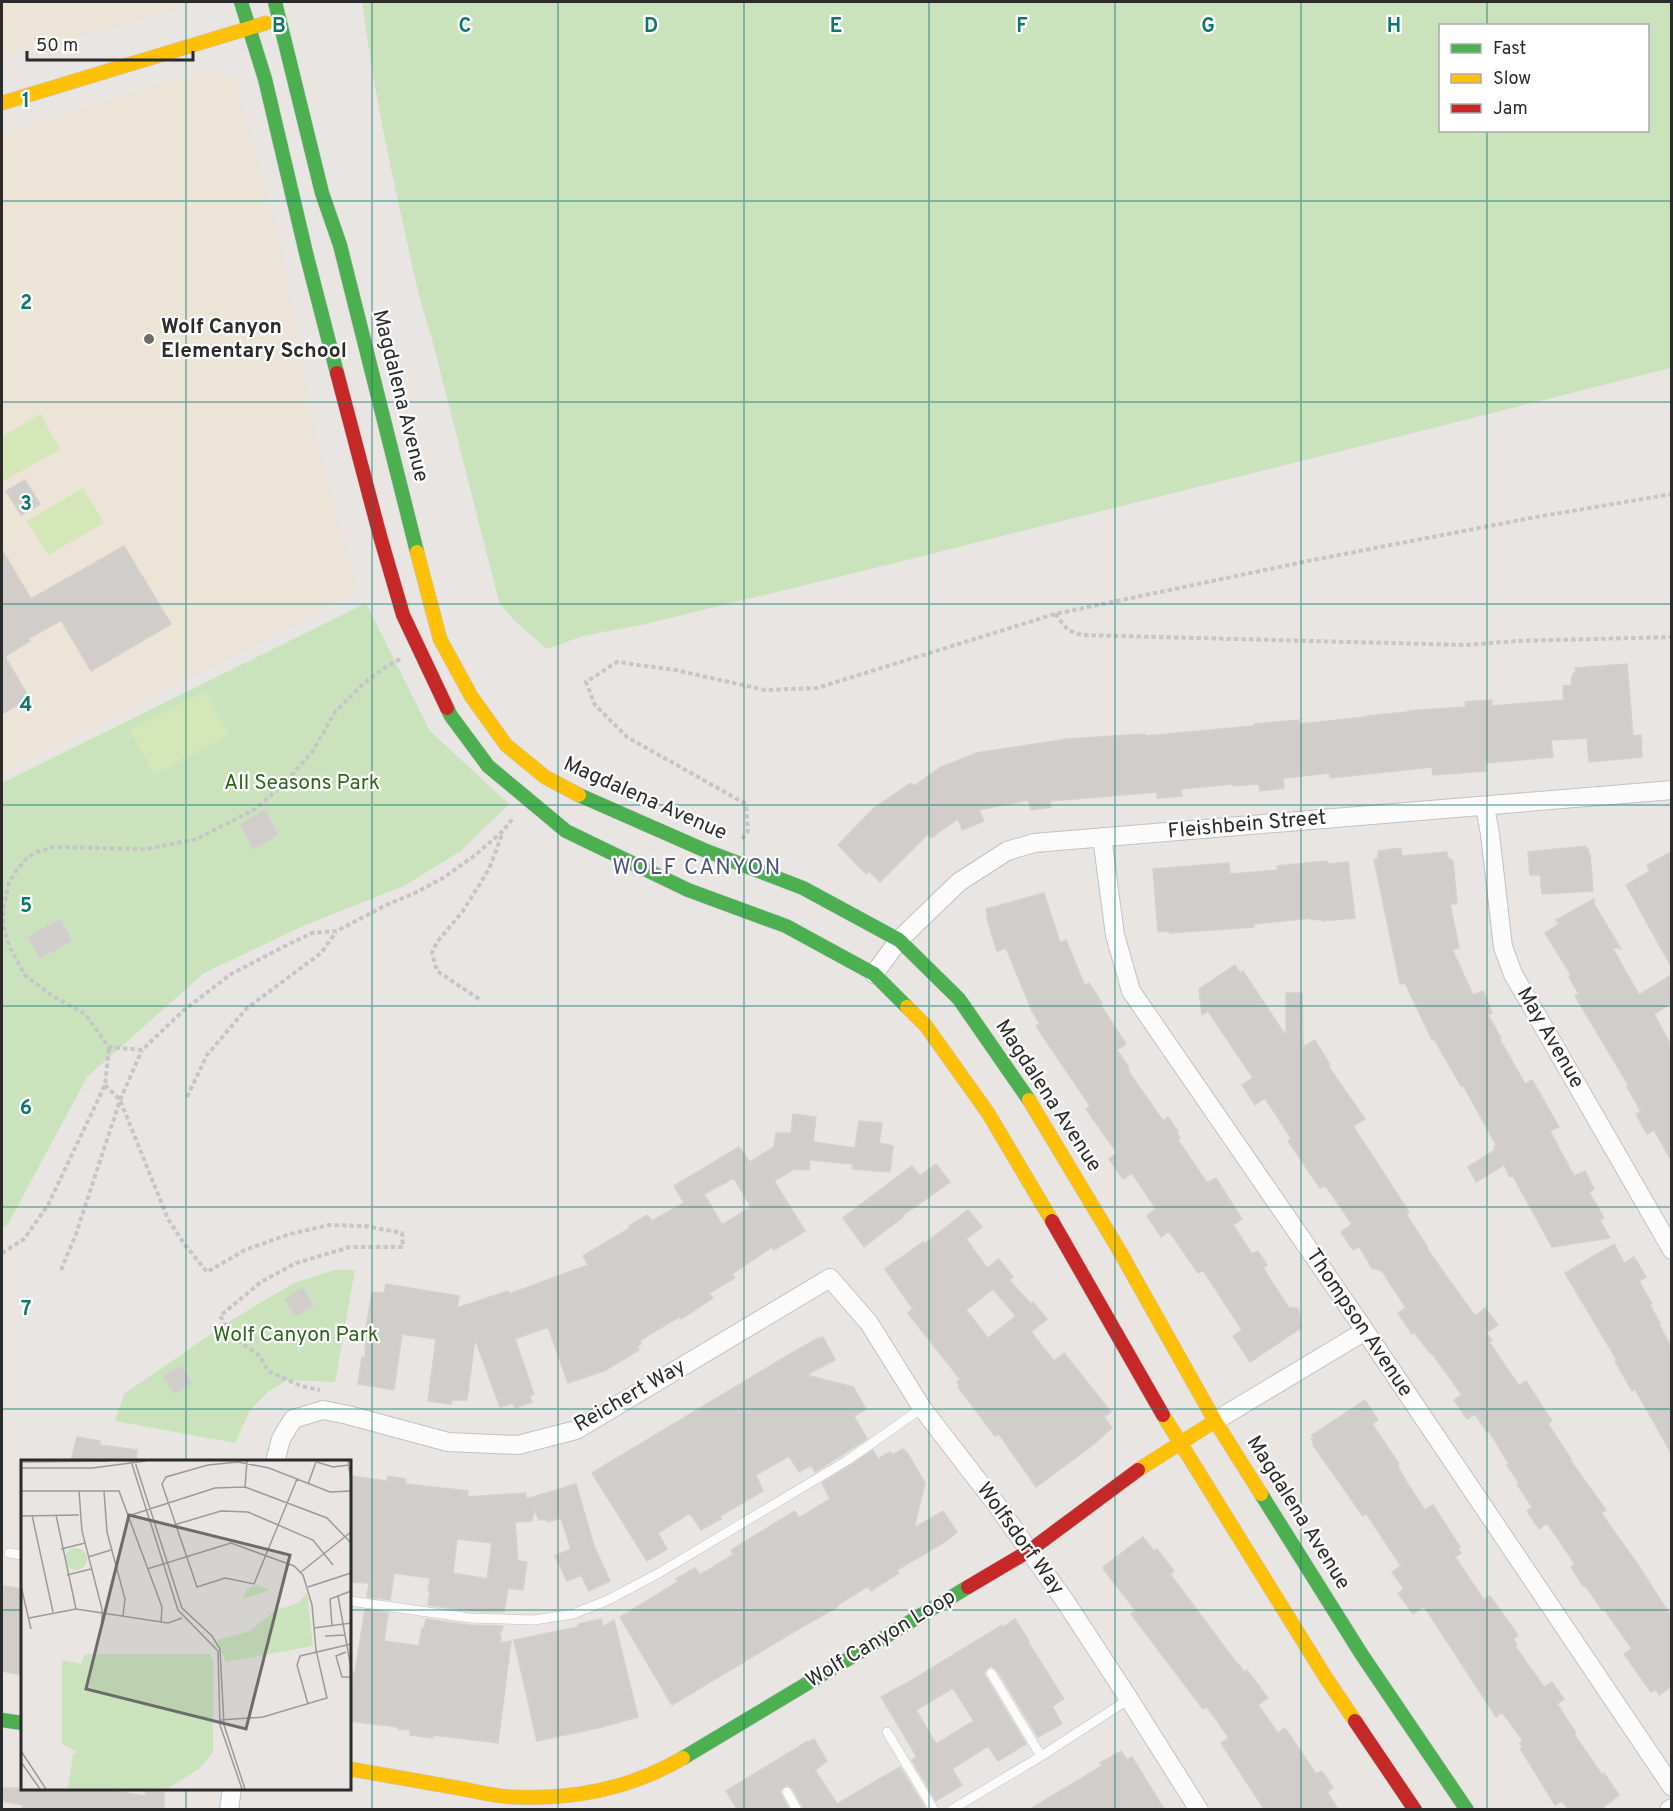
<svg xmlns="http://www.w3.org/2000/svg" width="1673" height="1811" viewBox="0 0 1673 1811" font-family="Overpass,sans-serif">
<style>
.education{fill:#ebe4d7}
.green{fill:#cbe3bc;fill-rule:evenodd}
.pitch{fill:#d5e7b9}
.building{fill:#d0cdcb;stroke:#d3d1ce;stroke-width:1.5;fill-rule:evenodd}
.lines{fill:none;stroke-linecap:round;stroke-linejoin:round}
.lane-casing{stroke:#c2c1c2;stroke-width:10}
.street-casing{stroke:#c2c1c2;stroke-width:20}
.fast-casing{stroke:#c2c1c2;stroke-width:15}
.slow-casing{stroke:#c2c1c2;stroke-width:15}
.jam-casing{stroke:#c2c1c2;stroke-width:15}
.path{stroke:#c6c6c6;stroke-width:4;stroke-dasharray:4.5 3;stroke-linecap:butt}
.lane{stroke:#fcfbfb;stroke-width:9}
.street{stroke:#fcfbfb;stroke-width:18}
.fast{stroke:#4caf50;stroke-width:14}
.slow{stroke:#ffc107;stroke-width:14}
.jam{stroke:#c62828;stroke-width:14}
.grid{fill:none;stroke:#0f766e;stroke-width:1.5;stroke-opacity:0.55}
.poi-dot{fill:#6d6c6b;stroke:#fff;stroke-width:2}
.labels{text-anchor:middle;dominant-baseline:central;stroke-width:4.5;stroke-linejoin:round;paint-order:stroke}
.poi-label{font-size:21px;font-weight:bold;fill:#2b2b2b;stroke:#fff;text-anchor:start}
.street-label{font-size:21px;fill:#2b2b2b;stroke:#fff}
.park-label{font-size:21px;fill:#2c671c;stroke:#fff}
.neighbourhood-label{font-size:22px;letter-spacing:1.5px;fill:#4c557b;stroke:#fff}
.inset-road{fill:none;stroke:#9c9b99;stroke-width:1.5}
.view{fill:#6d6c6b;fill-opacity:0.15;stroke:#6d6c6b;stroke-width:3}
.inset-edge{fill:none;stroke:#2b2b2b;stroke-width:3}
.grid-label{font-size:20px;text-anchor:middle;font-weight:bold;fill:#0f766e;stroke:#fff;stroke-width:4.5;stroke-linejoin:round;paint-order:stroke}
</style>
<rect width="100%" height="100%" fill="#e8e5e2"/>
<path class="education" d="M2,2H177L180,8L18,52L2,59Z
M215,70L234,79L280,244L314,434L357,592L2,774V135L153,87Z"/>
<path class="green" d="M362,2H1671V368L887,565L646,624L583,636L547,649L515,621L500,604L496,590L431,335C419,300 412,264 404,228C387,153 372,78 362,2ZM1440,26H1648V130H1440Z
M366,603L430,731L509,804L461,851L404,886L303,926L204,973L87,1077L8,1224L2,1228V783Z
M334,1270H355L335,1382L287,1380L269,1391L250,1410L235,1443L115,1421L124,1394L230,1321L292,1284Z"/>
<path class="pitch" d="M40,414L60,449L4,481L2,477V437Z
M83,488L104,523L48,555L27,521Z
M205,691L229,735L154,774L130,730Z"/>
<path class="building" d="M25,480L40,504L21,515L6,491Z
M124,546L171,624L91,671L61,620L28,639L30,641L5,656L29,698L2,714V550L31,599Z
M1627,664L1633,736L1641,735L1642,757L1589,762L1587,738L1551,740L1553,757L1485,763L1486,771L1433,775L1432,767L1330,778V773L1312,775L1283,778L1284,788L1260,791L1259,784L1233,786V784L1181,789L1182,796L1157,798V792L1050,801L1051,807L1031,810L1028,800L979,810L984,821L962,830L958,819L931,838L928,834L880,882L869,871L866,874L838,845L874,808L911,783L914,786L941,767L977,753L1067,739L1145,734V736L1254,726V724L1299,720V724L1367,717V716L1408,712V711L1466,707L1465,702L1492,700V706L1564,700L1563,686L1572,685L1571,678L1573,677V673H1576L1575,668Z
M265,810L278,835L253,849L240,824Z
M1586,846V849H1588L1589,856L1590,855L1593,891L1542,894L1540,875H1530L1528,852Z
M1401,848L1402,856L1447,852V857L1453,861L1457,904H1450L1459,948L1452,949L1473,995L1483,991L1492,1013L1488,1015L1501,1038H1499L1525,1084L1532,1080L1559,1127L1550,1131L1574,1176L1585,1171L1594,1189L1589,1192L1604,1218L1600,1220L1610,1238L1552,1247L1513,1176L1510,1177L1504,1165L1476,1182L1468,1167L1495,1150L1494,1147L1496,1145L1463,1085L1461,1086L1434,1039L1432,1040L1405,983L1400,984L1374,859H1378V851Z
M1671,852V966L1626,885L1650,871L1647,865Z
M1327,861V864L1348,862L1355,918L1322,921V919L1311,920V918L1254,924V927L1169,933V931L1158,932L1153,869L1229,863L1230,874L1278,870L1277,866Z
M1044,893L1060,943L1066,940L1085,986L1089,983L1102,1003L1100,1004L1126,1044L1117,1050L1128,1066L1129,1072L1163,1121L1168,1117L1178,1132L1177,1133L1180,1138L1178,1140L1207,1183L1216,1178L1242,1219L1233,1225L1252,1254L1258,1251L1267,1265L1263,1268L1289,1308H1298L1301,1328L1250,1362L1233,1336L1242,1330L1203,1270L1198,1273L1169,1231L1161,1237L1147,1216L1156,1209L1132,1173L1123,1179L1109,1159L1117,1153L1086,1109L1090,1106L1036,1026L1040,1024L1032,1011L1006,948L997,951L987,919H988L986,909Z
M1594,899V904L1621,949L1612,947L1639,995L1671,975V1003L1654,1014L1671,1046V1160L1654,1130L1647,1134L1636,1114L1641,1111L1627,1087L1629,1086L1575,996L1579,994L1569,977L1571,975L1545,933L1559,924L1556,920Z
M60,919L72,941L40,958L28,937Z
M1235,965L1240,973L1243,971L1286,1036V993H1302L1303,1047L1315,1040L1330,1065L1328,1066L1365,1119L1353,1126L1409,1212L1406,1214L1428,1248L1427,1249L1475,1316L1485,1308L1498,1325L1486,1333L1492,1340L1489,1342L1519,1386L1526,1381L1552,1421L1548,1424L1571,1459L1570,1460L1606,1510L1601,1513L1636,1562L1671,1616V1686L1659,1695L1656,1689L1651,1692L1624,1654L1632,1649L1604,1609L1602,1610L1585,1585L1583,1586L1571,1567L1575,1564L1547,1523L1539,1529L1527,1511L1532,1507L1517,1484L1519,1483L1507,1465L1509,1464L1489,1431L1487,1432L1475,1414L1467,1419L1454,1400L1462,1395L1431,1352L1430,1353L1414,1332L1412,1334L1398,1313L1406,1308L1382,1271L1372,1268L1359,1246L1353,1250L1341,1232L1352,1224L1325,1185L1320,1188L1288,1141L1291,1138L1265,1098L1255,1105L1242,1085L1253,1078L1208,1011L1202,1015L1199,989Z
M793,1114L816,1117L813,1142L855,1148L859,1121L882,1123L879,1143L893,1146L890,1172L853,1169V1164L810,1160L809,1170L794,1169L774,1181L805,1231L774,1250L772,1247L732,1274L735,1278L709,1293L713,1298L681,1319L679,1317L645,1337L640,1341L641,1344L637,1347L639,1350L604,1371L568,1383L548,1327L515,1339L534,1394L530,1396L532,1402L515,1408L513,1403L500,1407L475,1339L467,1400H452L451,1404L428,1401L436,1339L402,1334L394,1390L358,1384L362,1357L365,1358L366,1328L372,1292L384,1293L386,1284L459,1296L457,1308L508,1291L509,1294L588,1265L583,1256L630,1228L629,1226L647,1215L652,1221L684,1203L674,1186L739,1147L750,1162L774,1147L776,1133H791ZM734,1178L751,1207L722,1225L704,1194Z
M936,1164L950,1182L902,1216L903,1217L864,1247L843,1218L912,1166L920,1176Z
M968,1210L982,1227L966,1239L987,1268L999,1259L1013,1277L1009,1280L1031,1304L1033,1302L1047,1319L1031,1332L1054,1361L1064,1353L1111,1412L1104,1417L1112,1428L1089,1448L1036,1487L999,1434L995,1436L958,1387L960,1386L957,1382L960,1379L908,1313L913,1309L885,1269L923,1242L924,1244ZM993,1289L1016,1316L988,1338L966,1310Z
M1614,1244L1624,1263L1634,1257L1646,1277L1639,1281L1652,1304L1650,1305L1660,1323L1659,1324L1671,1347V1453L1635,1389L1632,1391L1615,1361L1617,1360L1565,1273Z
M302,1288L314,1305L296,1316L285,1299Z
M823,1337L835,1360L806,1375L853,1387L866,1409L854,1416L867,1439L815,1472L811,1465L799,1472L789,1456L756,1475L763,1491L720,1516L721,1519L701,1530L690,1513L658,1533L667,1549L647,1561L592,1473L785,1357L818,1338L819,1339Z
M181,1366L192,1383L175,1394L163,1376Z
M1365,1400L1378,1420L1372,1424L1399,1464L1397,1465L1407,1483L1425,1510L1433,1505L1460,1547L1458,1549L1461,1553L1455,1557L1484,1600L1490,1596L1511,1625L1518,1636L1513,1639L1517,1645L1515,1646L1544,1687L1552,1682L1564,1699L1557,1704L1576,1733L1574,1734L1602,1775L1604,1773L1619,1795L1601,1809H1568L1562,1801L1555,1805L1520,1748L1522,1747L1520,1743L1523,1741L1502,1712L1496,1717L1424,1606L1413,1614L1398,1593L1404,1589L1392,1572L1401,1566L1366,1513L1363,1516L1313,1445L1314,1444L1311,1439L1314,1438L1312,1435Z
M77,1437L100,1441V1445L137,1450L136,1461H71Z
M903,1449L908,1454L925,1483L914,1528L943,1511L957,1532L945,1542L897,1570L899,1573L871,1591L868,1586L839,1604L836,1608L802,1627L672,1705L620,1617L678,1582L676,1579L695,1568L700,1575L733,1555L731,1550L795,1511L799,1518L830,1499L822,1483L873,1450L878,1459L890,1452L892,1455Z
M350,1476L387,1481L388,1476L406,1479L405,1484L468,1491L467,1497L526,1493V1499L576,1484L594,1546L610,1581L589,1591L581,1575L567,1581L555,1556L571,1549L561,1518L548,1522L547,1520H539L534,1510L532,1521L515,1522L518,1561L527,1562L523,1590L508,1588L504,1612L471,1611L428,1605L430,1591H428L430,1578L394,1573L390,1600L367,1597L369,1583L350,1582ZM457,1539L492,1543L487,1579L453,1573Z
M1143,1537L1154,1551L1157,1549L1174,1571L1170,1574L1194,1606L1238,1665H1239L1244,1672L1247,1670L1268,1698L1258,1705L1278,1733L1285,1728L1316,1774L1322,1771L1333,1788L1327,1792L1338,1809H1264L1221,1743L1229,1738L1207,1707L1203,1709L1131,1614L1136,1611L1104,1570L1103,1567Z
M4,1586L22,1589V1675L2,1671V1587Z
M365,1610L388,1613L384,1641L419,1646L422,1628H424L426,1619L469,1625L503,1626L502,1631L499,1632L501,1637L500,1643L511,1641L498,1743L433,1735V1738L410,1735V1730L398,1729V1727L350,1721V1700L353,1672H355Z
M601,1619L603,1627L614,1620L638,1717L602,1727L537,1741L514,1640L578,1627V1624Z
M1015,1619L1029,1641L1028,1642L1064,1699L1052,1706L1062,1724L1038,1737L997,1670L991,1666L987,1668L984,1673L985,1676L1026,1744L998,1761L988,1746L952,1769L962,1785L936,1801L912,1760L917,1757L881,1697L914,1679L1002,1625L1003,1627ZM953,1688L974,1721L936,1744L916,1710Z
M814,1739L827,1761L815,1770L837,1804L900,1767L925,1808L921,1809H804L793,1789L787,1785L782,1788L780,1792L789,1809H737L726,1791L808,1741L809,1742Z
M1121,1751L1127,1760L1132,1757L1164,1809H1030L1102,1766L1100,1763Z
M2,1788H97L145,1796L146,1791L164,1793V1809H22L23,1805L2,1801Z"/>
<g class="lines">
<g class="lane-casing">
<path id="lane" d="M9,1553L22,1555
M350,1601L470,1618L534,1620L573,1614L608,1600L659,1573L848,1460L922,1408
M991,1673L1041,1756
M887,1732L934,1810
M787,1792L797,1810
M951,1810L1043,1755L1129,1699"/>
</g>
<g class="street-casing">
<path id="street" d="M1485,807L1490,834L1503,947L1513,974L1672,1250
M1102,837L1115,935L1131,991L1361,1325L1672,1787
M874,974L899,940L959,882L1007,851L1034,843L1672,790
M1215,1421L1365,1331
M275,1462L281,1439L293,1419L323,1410L348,1415L448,1442L518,1445L576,1430L830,1278L869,1323L922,1408L996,1504L1065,1601L1129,1699L1199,1810
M229,1810L232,1788
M1669,1810L1672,1808"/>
</g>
<g class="fast-casing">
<path id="fast" d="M241,2L265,79L307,257L337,373
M275,2L322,193L340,245L417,552
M447,708L451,716L488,766L566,831L688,890L786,926L874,974L907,1007
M579,795L704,850L803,888L899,940L959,999L1029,1100
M1261,1494L1362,1655L1467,1810
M2,1720L22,1723
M683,1758L968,1587"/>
</g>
<g class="slow-casing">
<path id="slow" d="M2,103L266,23
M417,552L440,639L471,696L506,745L545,777L579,795
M907,1007L926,1026L988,1113L1052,1221
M1029,1100L1119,1250L1215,1421L1261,1494
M1163,1415L1326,1678L1355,1721
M1138,1470L1215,1421
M350,1769C386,1775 422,1782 458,1788C475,1791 494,1796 512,1797C572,1800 630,1789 683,1758"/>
</g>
<g class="jam-casing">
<path id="jam" d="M337,373L380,536L403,615L447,708
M1052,1221L1163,1415
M968,1587L1029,1551L1138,1470
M1355,1721L1415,1810"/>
</g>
<path class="path" d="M1055,614L1068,630L1081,635L1466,645L1516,641L1672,637
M400,659L386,667L364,683L335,712L313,751L285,783L255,809L197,839L146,849L53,847L37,852L27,858L16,871L9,883L4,905L3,925L10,948L25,975L51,995L85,1014L109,1047L142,1050L184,1010L231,974L285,946L312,933L337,931L386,905L415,893L443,878L474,856L503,831L513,818
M742,839L748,831L746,804L627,737L595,705L586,682L617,662L675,670L765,690L817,688L1055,614L1308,561L1536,517L1672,494
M479,999L437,971L432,953L437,942L463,911L489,869L503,832
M105,1085L120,1100L168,1219L185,1245L207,1272L245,1250L290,1234L329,1225L365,1226L402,1233L403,1247H350L296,1263L261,1282L220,1316L232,1336L260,1356L268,1371L301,1386L320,1390
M187,1097L207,1055L246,1009L321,953L336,932
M2,1253L24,1239L48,1205L105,1085L109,1047
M61,1270L76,1234L120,1100L142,1050"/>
<use href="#lane" class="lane"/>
<use href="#street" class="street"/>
<use href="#fast" class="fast"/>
<use href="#slow" class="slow"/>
<use href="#jam" class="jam"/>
</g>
<path class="grid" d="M186,2V1462M372,2V1810M558,2V1810M744,2V1810M929,2V1810M1115,2V1810M1301,2V1810M1487,2V26M1487,130V1810M2,201H1672M2,402H1672M2,604H1672M2,805H1672M2,1006H1672M2,1207H1672M2,1409H1672M2,1610H22M350,1610H1672M186,1788V1810"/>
<circle class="poi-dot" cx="149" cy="339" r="6"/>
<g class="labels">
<g class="poi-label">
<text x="161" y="327">Wolf Canyon<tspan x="161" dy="24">Elementary School</tspan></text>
</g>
<g class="street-label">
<text transform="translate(400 396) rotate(76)">Magdalena Avenue</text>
<text transform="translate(645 799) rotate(24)">Magdalena Avenue</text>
<text transform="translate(1247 825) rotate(-5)">Fleishbein Street</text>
<text transform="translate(1550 1038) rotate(60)">May Avenue</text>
<text transform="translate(1048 1096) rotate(57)">Magdalena Avenue</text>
<text transform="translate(1359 1323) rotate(56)">Thompson Avenue</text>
<text transform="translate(630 1396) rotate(-30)">Reichert Way</text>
<text transform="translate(1298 1513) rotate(58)">Magdalena Avenue</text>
<text transform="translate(1020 1539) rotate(54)">Wolfsdorf Way</text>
<text transform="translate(881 1639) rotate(-31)">Wolf Canyon Loop</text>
</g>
<g class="park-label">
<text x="302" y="783">All Seasons Park</text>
<text x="296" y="1335">Wolf Canyon Park</text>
</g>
<g class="neighbourhood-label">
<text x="697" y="868">WOLF CANYON</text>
</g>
</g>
<g transform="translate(21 1460)">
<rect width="330" height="330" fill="#e8e5e2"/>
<path d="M44 99a11 11 0 1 1 22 0a11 11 0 1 1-22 0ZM237,125L248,130L222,139L226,128ZM286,133L292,186L205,202L196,180L229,171L254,151L277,143ZM64,194H189L192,200V292L179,308L146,329H47L52,294L56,292L41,284V200L60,204Z" fill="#cbe3bc"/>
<path class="inset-road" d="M110,1L157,150L197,191L199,265L221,329M327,1L330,21M0,2L88,1M114,2L161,148L191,176L199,189L203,265L224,329M296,2L312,7L328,5M0,8H71L125,1M276,19L233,124L204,118L176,127L141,24L145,17L187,5L217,2L248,8L309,32L330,31M287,24L295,2M224,27L226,1M0,31H98L141,147L140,162M58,31L61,71L81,149V163M83,31L86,72L104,139L102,156M11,55L32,152M35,55L55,149M0,56L58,55M107,56L194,28L224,27L306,58L330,83M153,65L200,51L227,52L292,80L312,105M40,89L64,83M67,97L90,90M126,109L210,83L273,106L282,115L291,145L295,190L306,238L242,257L199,260M280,112L330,72M46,115L70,109M0,126L10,169M287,127L330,113M317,136L330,208M8,158L55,149L147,163L161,158M311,166L309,139L330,131M293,168L330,163M304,176L324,175M325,192L315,196L321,217H330M287,244L276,205L279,196L330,184M0,291L25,329M0,302L19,329"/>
<path class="view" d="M108,55L269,95L225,269L65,229Z"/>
<rect width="330" height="330" class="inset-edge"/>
</g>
<g class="grid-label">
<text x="279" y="32">B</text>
<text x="465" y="32">C</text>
<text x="651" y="32">D</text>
<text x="836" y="32">E</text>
<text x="1022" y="32">F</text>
<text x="1208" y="32">G</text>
<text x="1394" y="32">H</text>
<text x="26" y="107">1</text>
<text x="26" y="309">2</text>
<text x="26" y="510">3</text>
<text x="26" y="711">4</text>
<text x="26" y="912">5</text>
<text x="26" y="1114">6</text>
<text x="26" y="1315">7</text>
</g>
<rect width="1673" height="1811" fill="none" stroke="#2b2b2b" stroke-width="6"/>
<rect x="1439" y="24" width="210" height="108" fill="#ffffff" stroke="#aaaaaa" stroke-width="1.5"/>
<rect x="1451" y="44" width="30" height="9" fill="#4caf50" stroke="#aaaaaa" stroke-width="1.5"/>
<text x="1493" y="54" font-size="18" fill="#2b2b2b">Fast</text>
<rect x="1451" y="74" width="30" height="9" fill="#ffc107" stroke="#aaaaaa" stroke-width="1.5"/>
<text x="1493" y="84" font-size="18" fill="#2b2b2b">Slow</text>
<rect x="1451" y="104" width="30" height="9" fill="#c62828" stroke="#aaaaaa" stroke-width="1.5"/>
<text x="1493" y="114" font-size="18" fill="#2b2b2b">Jam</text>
<path d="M27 51v9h166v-9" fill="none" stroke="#2b2b2b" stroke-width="3"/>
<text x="36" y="51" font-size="18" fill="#2b2b2b" stroke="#ffffff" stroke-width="4.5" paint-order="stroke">50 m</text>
</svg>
